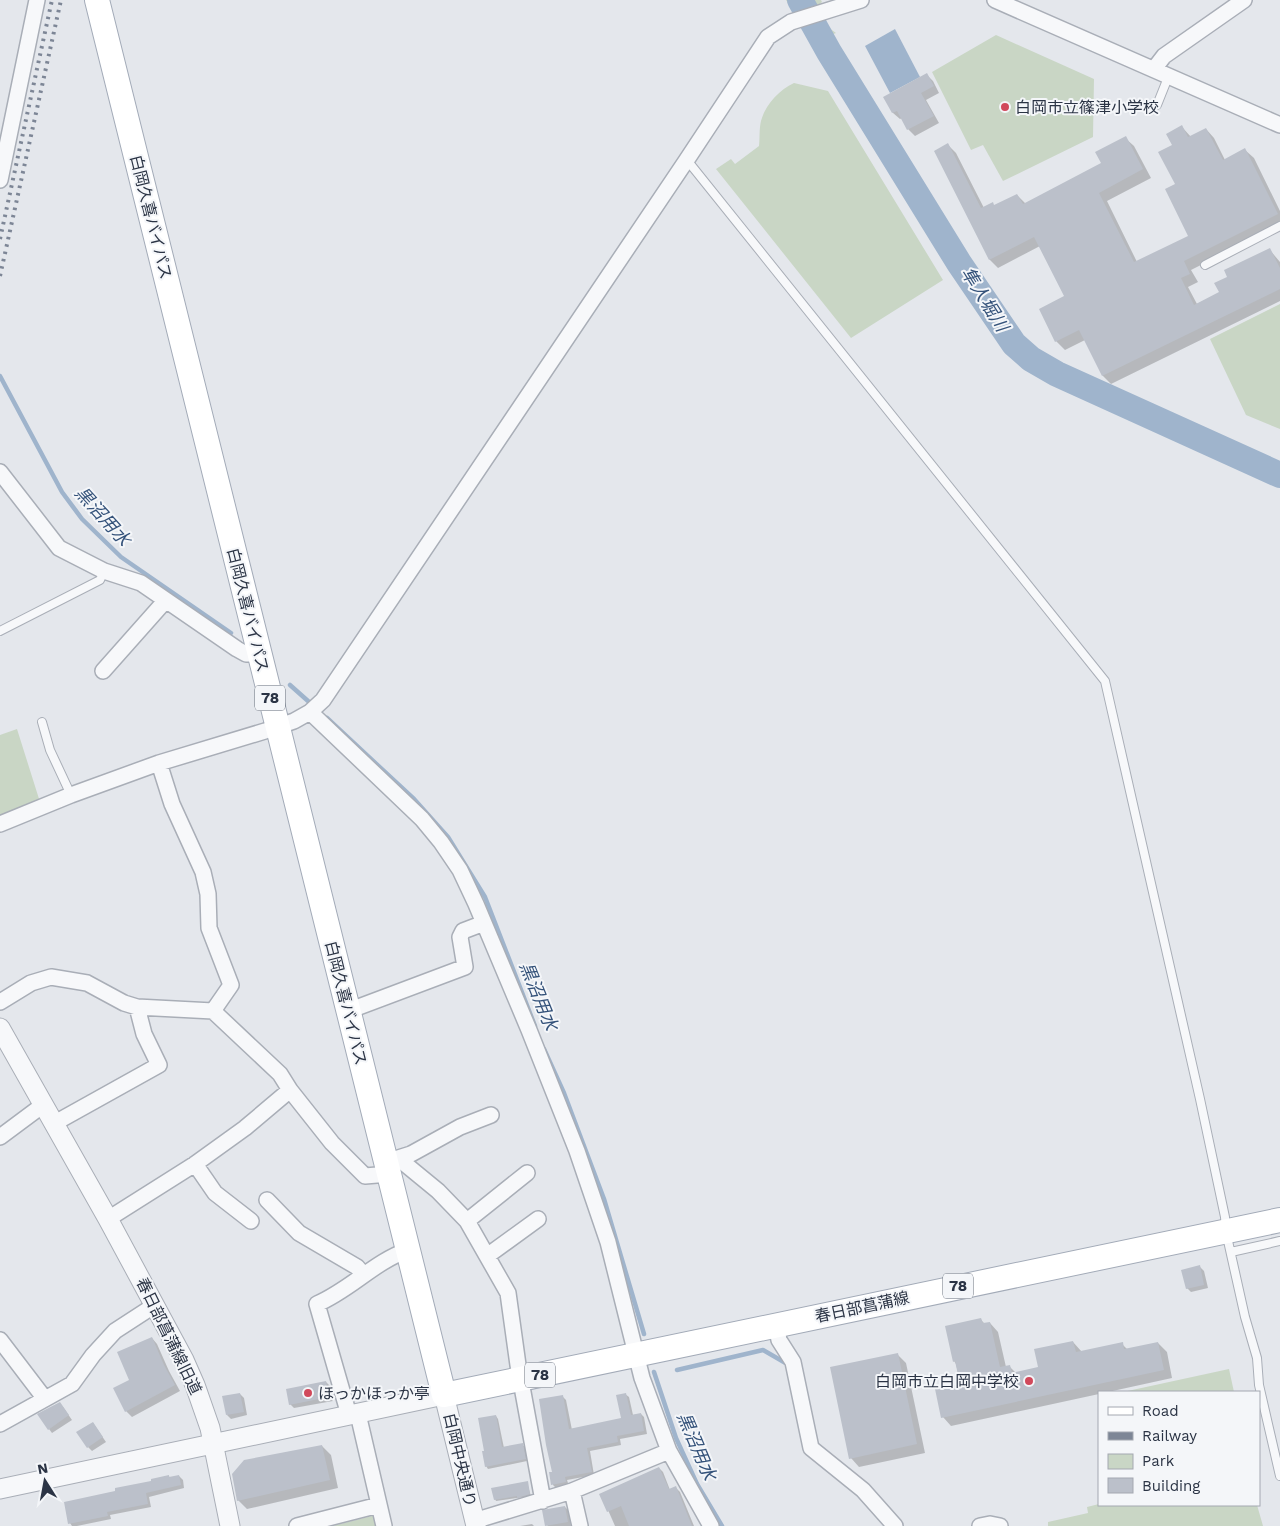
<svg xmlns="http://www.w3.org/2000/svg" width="1280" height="1526" viewBox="0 0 1280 1526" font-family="'Work Sans','Noto Sans JP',sans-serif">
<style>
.green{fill:#c9d6c5}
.water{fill:#9fb4cc}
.shadow{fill:#0003}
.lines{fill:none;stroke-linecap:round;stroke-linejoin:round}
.stream{stroke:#9fb4cc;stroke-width:4.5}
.river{stroke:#9fb4cc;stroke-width:26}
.building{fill:#bbc0ca}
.service-casing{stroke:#a9aeb7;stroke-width:10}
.minor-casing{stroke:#a9aeb7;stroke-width:18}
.tertiary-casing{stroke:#a9aeb7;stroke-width:21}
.primary-casing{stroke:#a3abb8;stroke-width:26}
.service{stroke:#f7f8fa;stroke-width:8}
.minor{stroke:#f7f8fa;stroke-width:15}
.tertiary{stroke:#f7f8fa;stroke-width:19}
.primary{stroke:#fff;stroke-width:24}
.rail{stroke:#7d8696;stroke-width:4;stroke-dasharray:2.5 5;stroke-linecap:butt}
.poi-dot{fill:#d1495b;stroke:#f4f6f9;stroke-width:2}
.labels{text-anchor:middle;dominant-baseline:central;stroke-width:4;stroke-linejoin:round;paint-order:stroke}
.shield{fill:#f4f6f9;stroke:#676e7b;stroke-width:1}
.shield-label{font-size:15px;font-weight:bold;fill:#2b3445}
.poi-label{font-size:16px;fill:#2b3445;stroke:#f4f6f9;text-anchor:start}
.street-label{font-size:16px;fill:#2b3445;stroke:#f4f6f9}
.water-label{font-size:18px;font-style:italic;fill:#34527a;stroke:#f4f6f9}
</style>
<rect width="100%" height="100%" fill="#e4e7ec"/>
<path class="green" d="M786,0H821L822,2L818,6L825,25L836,33L814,42L798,13L792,10Z
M996,35L1094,79L1093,137L1003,181L983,145L971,150L932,72Z
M794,83L828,91L943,280L851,338L716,169L731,159L735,164L759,146C760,138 759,129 761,121C765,105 779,90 794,83Z
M1280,304V429L1246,415L1210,339Z
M17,729L40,802L0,818V735Z
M1229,1369L1234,1392H1123Z
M1099,1504L1257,1505L1263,1526H1048V1522L1088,1513L1087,1507Z
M376,1515L379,1526H332Z"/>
<path class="water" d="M895,29L920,77L890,93L865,46Z"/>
<path class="shadow" d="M927,75L933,81L939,93L926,100L939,123L915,136L908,129L902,118L900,119L893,113L885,97Z
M1182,127L1191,137L1206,129L1214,138L1225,160L1245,150L1254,158L1280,211V225L1191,270L1198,282L1188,287L1197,304L1220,293L1229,277L1269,249L1280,262V301L1111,384L1103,376L1085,340L1065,350L1056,341L1066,297L1040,246L998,268L990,260L935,151L948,145L956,153L984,208L995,206L1017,195L1026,204L1103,164L1125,138L1134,146L1151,178L1107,201L1137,262L1190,236L1176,184L1174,145Z
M1200,1267L1204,1271L1208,1288L1191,1292L1187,1288Z
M981,1320L985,1324L990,1323L998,1332L1006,1367H1010L1016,1373L1040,1368L1073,1342L1082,1352L1122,1344L1128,1350L1158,1343L1167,1352L1172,1378L1108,1392H1099V1394L951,1426L943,1417L961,1385L956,1364L954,1361Z
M152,1338L157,1344L169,1371L180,1391L132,1417L126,1411L130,1380Z
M897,1354L906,1363L925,1453L859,1467L851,1458Z
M326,1382L330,1386L333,1401L294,1408L290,1404Z
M240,1394L244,1398L247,1415L231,1419L227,1415Z
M625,1394L629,1397L633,1415L641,1414L644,1417L647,1434L620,1439L621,1445L590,1451L594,1475L567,1480L569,1486L556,1488L553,1485V1473L562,1396L566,1400L572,1430L622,1419Z
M63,1407L72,1420L52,1433L49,1429Z
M496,1416L498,1419L504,1448L522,1445L525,1447L527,1461L488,1469L486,1466Z
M93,1423L106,1442L92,1451L88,1447Z
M322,1446L331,1455L338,1488L247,1509L238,1500Z
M659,1468L663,1472L670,1490L676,1488L680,1492L694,1526H615L601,1494Z
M169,1476L170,1478L179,1476L183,1480L184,1488L149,1497L151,1507L110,1515L111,1519L77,1526H72L70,1523L117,1492Z
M527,1483L531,1496L496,1501L495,1499Z
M565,1507L569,1511L571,1526H547Z
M532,1524L534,1526H520Z"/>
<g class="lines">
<path class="stream" d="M0,376L62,492L82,519L121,557L231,633
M290,685L308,701
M327,718L414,799L448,837L485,897L535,1026
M544,1049L564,1093L604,1199L644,1334
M677,1370L763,1350L789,1365
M654,1372L676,1438L697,1484L722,1526"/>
<path class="river" d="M800,0L829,52L959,263L1014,344L1031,359L1057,374L1280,475"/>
</g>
<path class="building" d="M927,73L934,86L921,93L934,116L907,130L897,111L892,113L883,97Z
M1182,125L1188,137L1206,128L1223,160L1245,148L1278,214L1184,261L1190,274L1181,278L1194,305L1219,292L1214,283L1227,277L1224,270L1270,248L1280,268V289L1102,376L1079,330L1055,342L1039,309L1064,296L1034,237L989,260L934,151L948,143L981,208L993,202L994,205L1017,194L1023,204L1101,163L1095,152L1126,136L1143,169L1099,193L1134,262L1188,236L1165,189L1175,184L1158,152L1172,145L1166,134Z
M1200,1265L1204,1285L1186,1289L1181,1270Z
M981,1318L983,1323L990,1322L1000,1367L1010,1365L1012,1373L1038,1367L1034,1349L1073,1341L1076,1352L1123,1342L1124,1349L1158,1342L1164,1370L941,1418L935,1389L960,1384L955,1361L953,1362L945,1326Z
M152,1337L164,1365L175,1385L125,1412L113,1388L129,1380L117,1352Z
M898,1353L917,1444L849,1459L830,1367Z
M326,1381L329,1397L289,1405L286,1389Z
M240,1393L244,1412L226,1415L222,1396Z
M626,1393L631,1415L641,1413L644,1431L617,1436L618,1442L587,1448L592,1472L565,1477L566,1482L551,1485L549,1472H552L546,1445L539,1399L563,1395L569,1429L621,1418L616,1395Z
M60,1402L69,1415L48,1430L37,1414Z
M496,1415L502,1447L523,1443L526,1459L485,1467L482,1451H484L478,1418Z
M93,1422L103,1437L87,1448L76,1432Z
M322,1445L330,1480L237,1501L232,1474L244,1460Z
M659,1467L669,1489L676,1486L692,1526H629L621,1506L607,1512L599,1494Z
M169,1475V1477L179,1475L181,1485L146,1493L148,1504L107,1512L108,1516L68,1524L64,1502L115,1491V1488L151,1481V1479Z
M528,1481L530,1494L517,1498V1496L494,1500L491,1488Z
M565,1506L568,1522L545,1526L542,1510Z"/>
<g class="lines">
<g class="service-casing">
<path id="service" d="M1157,105L1169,75
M686,161L691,165L1105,681L1200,1099L1225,1217L1226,1232L1245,1317L1257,1358L1259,1385L1280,1476
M1205,265L1280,226
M0,631L100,580L104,571
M42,722L50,750L71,795
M1231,1252L1280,1241"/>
</g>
<g class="minor-casing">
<path id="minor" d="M995,0L1280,125
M1154,69L1164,56L1244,0
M0,180L37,0
M0,472L59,548L104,571L141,583L237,649L246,654H259
M103,671L166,600
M310,712L422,819L441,842L460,870L476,904L529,1030L577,1151L608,1242L642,1378L669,1451L711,1526
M159,763L172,804L203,872L208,894L209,928L231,985L213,1011L280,1074L290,1090L332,1143L365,1176L389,1174
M0,824L71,795L159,763L265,731L294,721L310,712L323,700L686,161L768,37L791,22L861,0
M0,1002L31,983L51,977L87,983L124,1003L137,1007L213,1011
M348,1011L465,967L460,937L463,931L484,923
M53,1124L159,1065L144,1034L137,1007
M0,1137L43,1105
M399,1159L438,1191L467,1221L508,1293L518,1365L543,1501
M392,1160L411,1154L460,1127L491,1115
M195,1164L215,1193L251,1221
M267,1200L299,1233L357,1267L363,1274
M108,1219L195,1164L245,1128L290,1090
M467,1221L527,1173
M487,1256L538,1219
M776,1325L779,1340L793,1362L811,1448L863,1490L895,1526
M0,1340L45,1399L72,1384L93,1355L115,1331L155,1305
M358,1414L384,1526
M349,1415L317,1304C350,1290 374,1262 408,1250
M0,1424L45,1399
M572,1491L580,1526
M474,1521L572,1491L669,1451
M297,1526L379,1505
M980,1526L990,1524L1000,1526"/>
</g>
<g class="tertiary-casing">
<path id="tertiary" d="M0,1028L108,1219L184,1360L195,1385L210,1428L230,1526
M0,1489L444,1395L476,1526"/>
</g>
<g class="primary-casing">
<path id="primary" d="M97,0L444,1395L1280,1220"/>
</g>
<use href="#service" class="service"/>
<use href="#minor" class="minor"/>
<use href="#tertiary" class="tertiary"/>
<use href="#primary" class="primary"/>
<path class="rail" d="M0,239L52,0
M0,276L61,0"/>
</g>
<g class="poi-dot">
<circle cx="1005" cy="107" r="5"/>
<circle cx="1029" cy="1381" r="5"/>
<circle cx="308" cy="1393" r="5"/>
</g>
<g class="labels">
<g class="shield">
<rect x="255" y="685.5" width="30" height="25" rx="4"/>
<rect x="943" y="1273.5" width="30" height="25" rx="4"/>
<rect x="525" y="1362.5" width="30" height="25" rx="4"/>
</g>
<g class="shield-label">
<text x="270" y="698">78</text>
<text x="958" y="1286">78</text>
<text x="540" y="1375">78</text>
</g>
<g class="poi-label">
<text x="1015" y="107">白岡市立篠津小学校</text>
<text x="1019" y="1381" text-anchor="end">白岡市立白岡中学校</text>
<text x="318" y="1393">ほっかほっか亭</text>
</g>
<g class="street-label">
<text transform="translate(151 217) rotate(76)">白岡久喜バイパス</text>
<text transform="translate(248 610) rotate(76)">白岡久喜バイパス</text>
<text transform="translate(346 1003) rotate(76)">白岡久喜バイパス</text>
<text transform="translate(862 1307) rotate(-12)">春日部菖蒲線</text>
<text transform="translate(169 1336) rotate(64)">春日部菖蒲線旧道</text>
<text transform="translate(460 1460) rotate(77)">白岡中央通り</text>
</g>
<g class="water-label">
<text transform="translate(985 299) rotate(58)">隼人堀川</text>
<text transform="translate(103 516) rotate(48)">黒沼用水</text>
<text transform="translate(539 996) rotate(68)">黒沼用水</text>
<text transform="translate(697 1446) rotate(67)">黒沼用水</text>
</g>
</g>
<rect x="1098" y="1391" width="162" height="115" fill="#f4f6f9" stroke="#a4a8b1"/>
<rect x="1108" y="1407" width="25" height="8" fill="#ffffff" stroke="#a4a8b1"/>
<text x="1142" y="1416" font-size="15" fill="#2b3445">Road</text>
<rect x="1108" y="1432" width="25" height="8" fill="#7d8696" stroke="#a4a8b1"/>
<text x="1142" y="1441" font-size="15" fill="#2b3445">Railway</text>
<rect x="1108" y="1454" width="25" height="15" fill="#c9d6c5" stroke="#a4a8b1"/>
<text x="1142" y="1466" font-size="15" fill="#2b3445">Park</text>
<rect x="1108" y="1478" width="25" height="15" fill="#bbc0ca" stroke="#a4a8b1"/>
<text x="1142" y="1491" font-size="15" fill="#2b3445">Building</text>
<g transform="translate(45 1481) rotate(349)" stroke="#f4f6f9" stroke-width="4" paint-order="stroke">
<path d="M0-4L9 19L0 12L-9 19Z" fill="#2b3445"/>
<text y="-8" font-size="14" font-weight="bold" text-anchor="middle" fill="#2b3445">N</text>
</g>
</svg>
